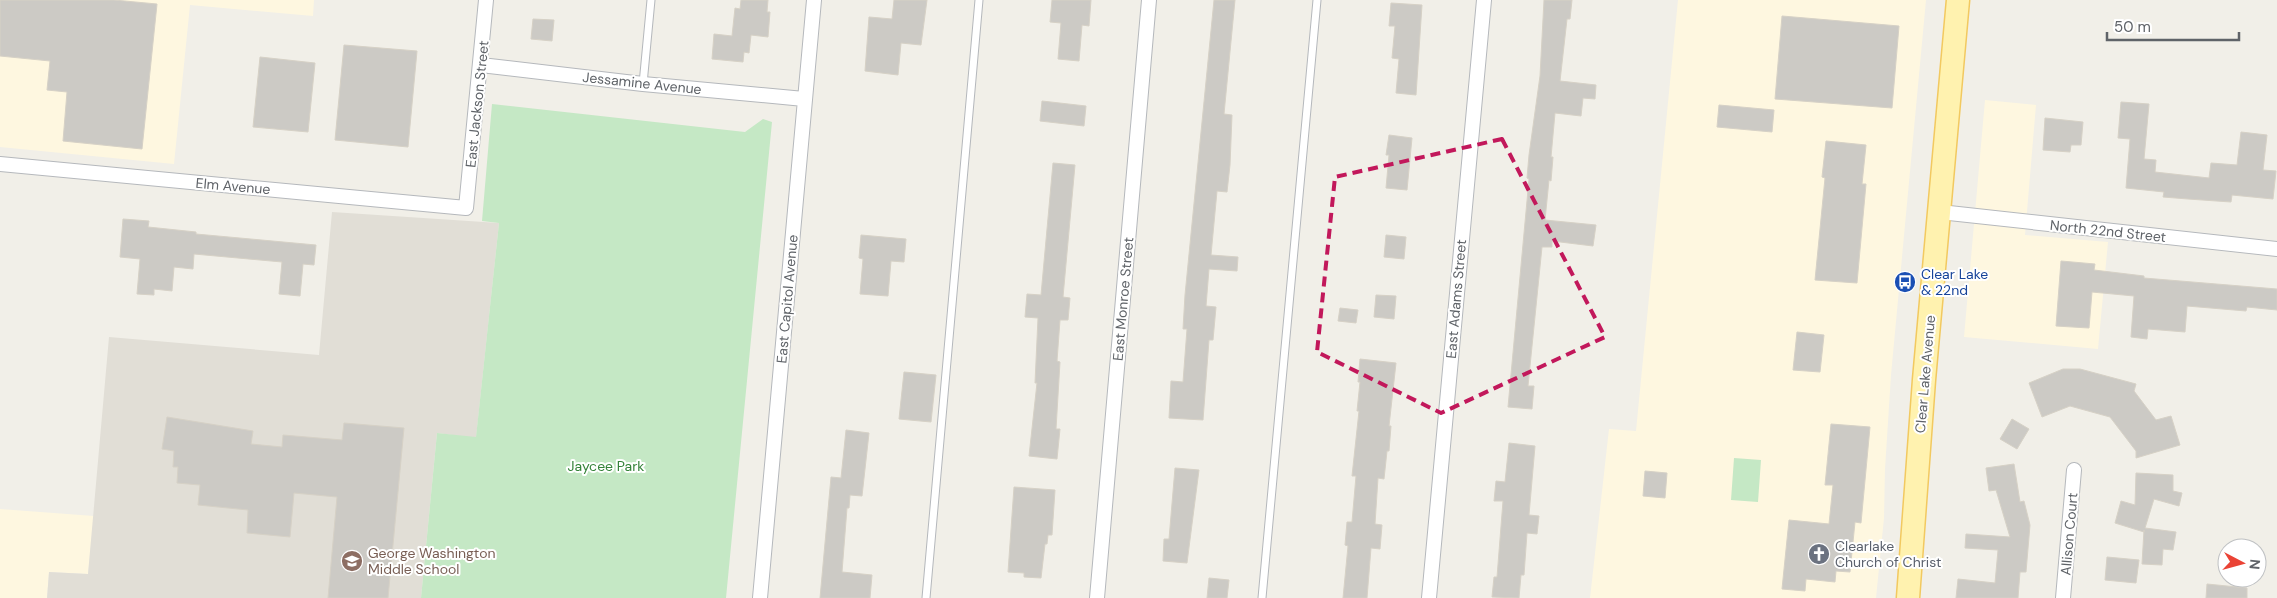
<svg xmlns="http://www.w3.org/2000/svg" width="2277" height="598" viewBox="0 0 2277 598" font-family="'DM Sans',sans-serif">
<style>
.commercial{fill:#fef7e0}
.education{fill:#e1ded6}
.green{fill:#c5e8c5}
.building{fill:#cccac5;stroke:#d6d1c6}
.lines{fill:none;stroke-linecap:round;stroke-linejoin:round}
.lane-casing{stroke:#b5b8bc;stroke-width:9}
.street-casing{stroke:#b5b8bc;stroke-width:16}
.primary-casing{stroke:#f2c960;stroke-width:25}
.lane{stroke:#fff;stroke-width:7}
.street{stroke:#fff;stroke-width:14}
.primary{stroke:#fff2af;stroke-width:22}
.marked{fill:none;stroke:#c2185b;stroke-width:4;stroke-dasharray:10 6;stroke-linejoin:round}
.labels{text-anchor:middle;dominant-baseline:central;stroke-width:4;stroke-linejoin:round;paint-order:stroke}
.street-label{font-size:14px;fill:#5f6368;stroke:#fff}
.transit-label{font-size:14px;fill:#164399;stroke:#fff;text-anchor:start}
.park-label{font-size:14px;fill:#348238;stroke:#fff}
.worship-label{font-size:14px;fill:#5b616d;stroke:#fff;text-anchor:start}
.education-label{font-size:14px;fill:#785e54;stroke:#fff;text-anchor:start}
</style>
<rect width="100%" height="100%" fill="#f1efe8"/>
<path class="commercial" d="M0,0H314L313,16L190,5L174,164L0,147Z
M1678,0H1926L1891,375L1885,469L1884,518L1876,598H1590L1609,429L1636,431Z
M1985,100L2036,105L2025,235L2108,242L2098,349L1964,337Z
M0,509L94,516L88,574L49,572L47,598H0Z"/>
<path class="education" d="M332,212L499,223L476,438L437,433L421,598H47L49,572L88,574L109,337L319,355Z"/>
<path class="green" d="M492,104L745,132L763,119L772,122L726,598H421L437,433L476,437L499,223L482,221Z
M1734,458L1761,460L1758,502L1731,500Z"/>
<path class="building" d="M0,0H114L157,4L142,149L63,141L67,92L47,90L50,61L0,56Z
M741,0H768L767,12H770L768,37L751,35L749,53L744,52L743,62L712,59L714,34L732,36L735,8L740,9Z
M894,0H927L921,45L901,43L898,75L865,71L869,17L892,19Z
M1052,0H1091L1089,26L1082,25L1079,61L1058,59L1061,23L1050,22Z
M1214,0H1235L1224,114L1232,115L1230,165L1227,192L1217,191L1211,255L1238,257L1237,271L1209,269L1206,306L1216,307L1213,340H1209L1203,420L1169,418L1171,381L1183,382L1187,329H1183L1185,295Z
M1544,0H1572L1570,19H1567L1560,81L1596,85L1595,99L1583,98L1581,116L1555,113L1551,157H1553L1551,181L1549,180L1545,220L1596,225L1593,246L1552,241V247H1542L1528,386H1534L1532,409L1508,407L1529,179L1527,178L1529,155L1540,76Z
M1391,3L1422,5L1416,95L1396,93L1399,59L1392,58L1395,26H1389Z
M1782,16L1899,26L1892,108L1775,99Z
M533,19L554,20L552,41L531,39Z
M344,45L417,51L408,147L335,140Z
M260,57L315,63L308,132L253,127Z
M1042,101L1086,106L1084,126L1040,121Z
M2121,102L2149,104L2144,159L2156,160L2155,172L2209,178L2211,163L2237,165L2241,132L2267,135L2263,170L2276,171L2273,199L2232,195L2231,202L2188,199L2163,197L2164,192L2126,188L2130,139L2118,138Z
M1719,105L1774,110L1772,132L1717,127Z
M2045,118L2083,122L2081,145H2071L2070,152L2043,150Z
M1389,135L1412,138L1407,190L1386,188L1389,155H1386Z
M1826,141L1866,145L1862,184H1866L1857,283L1815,280L1825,178L1822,177Z
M1053,163L1075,165L1063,297L1070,298L1068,320H1060L1057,361L1060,362L1056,429H1060L1057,459L1029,456L1037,383H1035L1038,318L1025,317L1027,294L1041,295Z
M123,219L149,221L148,227L196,232V234L316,245L314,265L303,264L300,296L279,294L282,262L194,254L193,269L174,267L172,291L154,289V295L137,294L140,259L120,257Z
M861,235L906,239L904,262L891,261L888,296L860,294L863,259L859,258Z
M1386,235L1406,237L1404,259L1384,257Z
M2061,261L2095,264L2094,270L2144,276V278L2277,289V310L2247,307L2246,311L2187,306L2185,332L2148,329L2147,339L2131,337L2134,296L2092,292L2089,328L2056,326Z
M1376,295L1396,296L1394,319L1374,317Z
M1340,308L1358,310L1356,323L1338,321Z
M1797,332L1824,335L1820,372L1793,370Z
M1360,359L1396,363L1389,426H1391L1389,451H1387L1384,479L1378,478L1375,524L1382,525L1380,549L1371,548L1367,598H1343L1348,546L1345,545L1347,522H1352L1356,476H1352L1359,411H1357L1360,382H1358Z
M2063,369H2080L2136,384L2134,391L2156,420L2171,416L2180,445L2136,458V451L2110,417L2070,406L2042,417L2029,383Z
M904,372L936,375L931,422L899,419Z
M167,417L253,431L251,444L282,447L283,435L342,440L344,423L404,428L388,598H328L337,497L294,493L290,537L247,533L248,510L198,505L200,485L177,483L178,467H173L174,451L162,449Z
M2012,419L2029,429L2017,449L2000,439Z
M1831,424L1870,427L1861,523L1855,522L1850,572L1836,571L1835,582L1806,579L1805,591L1782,589L1789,520L1829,524L1833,485H1825Z
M846,430L869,433L862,496L850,495L849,508H847L842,572L872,575L870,598H820L831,477L841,478Z
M1509,443L1535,446L1529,515L1539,516L1537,534L1527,533L1524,575H1521L1519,598L1492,597L1494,577H1497L1503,501H1494L1496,481L1505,482Z
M2014,464L2020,502L2024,501L2030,525L2026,572H2020L2018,598H1956L1958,579L1995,583L1998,550L1965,548L1966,534L2010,537L1996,490L1989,491L1986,468Z
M1175,468L1199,470L1187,563L1163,561L1164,539H1169Z
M1645,471L1667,473L1665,498L1643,496Z
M2136,473L2173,475V491L2182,493L2179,506L2154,499L2145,528L2176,532L2173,550L2163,549L2162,565L2142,564L2144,530V532L2115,523L2121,501L2135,505Z
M1014,487L1055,490L1052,535H1048L1047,544H1045L1041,578L1024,577V573L1008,572Z
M2107,557L2139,560L2136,583L2105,580Z
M1209,578L1229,580L1227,598H1207Z
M2207,584L2247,588V598H2206Z"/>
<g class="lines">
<g class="lane-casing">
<path id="lane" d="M643,84L651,0
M926,598L979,0
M1262,598L1317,0"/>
</g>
<g class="street-casing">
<path id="street" d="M481,65L643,84L804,99
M0,164L466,208L486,0
M1940,212L2277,249
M760,598L814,0
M1097,598L1149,0
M1429,598L1484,0
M2063,598L2074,470"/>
</g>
<g class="primary-casing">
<path id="primary" d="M1908,598L1924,380L1958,0"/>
</g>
<use href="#lane" class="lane"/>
<use href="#street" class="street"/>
<use href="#primary" class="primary"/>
</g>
<path class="marked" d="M1502,139L1605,337L1441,413L1317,352L1335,177Z"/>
<defs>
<g id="bus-disc" transform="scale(1.125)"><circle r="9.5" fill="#1a4fb4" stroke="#fff"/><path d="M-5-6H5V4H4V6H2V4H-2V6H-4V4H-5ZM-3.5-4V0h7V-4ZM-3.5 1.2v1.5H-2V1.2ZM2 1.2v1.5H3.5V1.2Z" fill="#fff"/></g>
<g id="church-disc" transform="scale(1.125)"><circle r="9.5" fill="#6b7280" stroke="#fff"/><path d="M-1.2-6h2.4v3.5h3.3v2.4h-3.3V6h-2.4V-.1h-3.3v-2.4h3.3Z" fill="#fff"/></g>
<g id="school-disc" transform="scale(1.125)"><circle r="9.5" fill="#8d6e63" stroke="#fff"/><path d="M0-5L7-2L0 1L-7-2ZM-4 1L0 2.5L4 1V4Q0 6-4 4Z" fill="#fff"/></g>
</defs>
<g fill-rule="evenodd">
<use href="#bus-disc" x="1905" y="282"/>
<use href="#church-disc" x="1819" y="554"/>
<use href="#school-disc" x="352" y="561"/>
</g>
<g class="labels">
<g class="street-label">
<text transform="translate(642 83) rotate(6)">Jessamine Avenue</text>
<text transform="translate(477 104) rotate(-84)">East Jackson Street</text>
<text transform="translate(233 186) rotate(5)">Elm Avenue</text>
<text transform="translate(2108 231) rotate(6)">North 22nd Street</text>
<text transform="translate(787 299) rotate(-85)">East Capitol Avenue</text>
<text transform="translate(1123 299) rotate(-85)">East Monroe Street</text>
<text transform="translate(1456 299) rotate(-85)">East Adams Street</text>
<text transform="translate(1925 374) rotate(-85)">Clear Lake Avenue</text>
<text transform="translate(2069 534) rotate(-85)">Allison Court</text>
</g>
<g class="transit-label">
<text x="1921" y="274">Clear Lake<tspan x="1921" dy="16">&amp; 22nd</tspan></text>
</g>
<g class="park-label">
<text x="606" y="466">Jaycee Park</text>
</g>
<g class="worship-label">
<text x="1835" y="546">Clearlake<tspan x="1835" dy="16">Church of Christ</tspan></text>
</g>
<g class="education-label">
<text x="368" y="553">George Washington<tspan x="368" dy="16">Middle School</tspan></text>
</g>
</g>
<g transform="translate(2242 563) rotate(96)"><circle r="24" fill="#ffffff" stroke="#bfc1c3"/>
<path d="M0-4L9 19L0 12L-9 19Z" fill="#ea4335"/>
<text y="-8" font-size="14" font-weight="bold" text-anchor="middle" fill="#5f6368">N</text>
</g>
<path d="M2107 32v8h132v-8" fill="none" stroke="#5f6368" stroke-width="2.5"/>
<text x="2114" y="32" font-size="15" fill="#5f6368" stroke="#ffffff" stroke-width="4" paint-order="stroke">50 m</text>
</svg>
